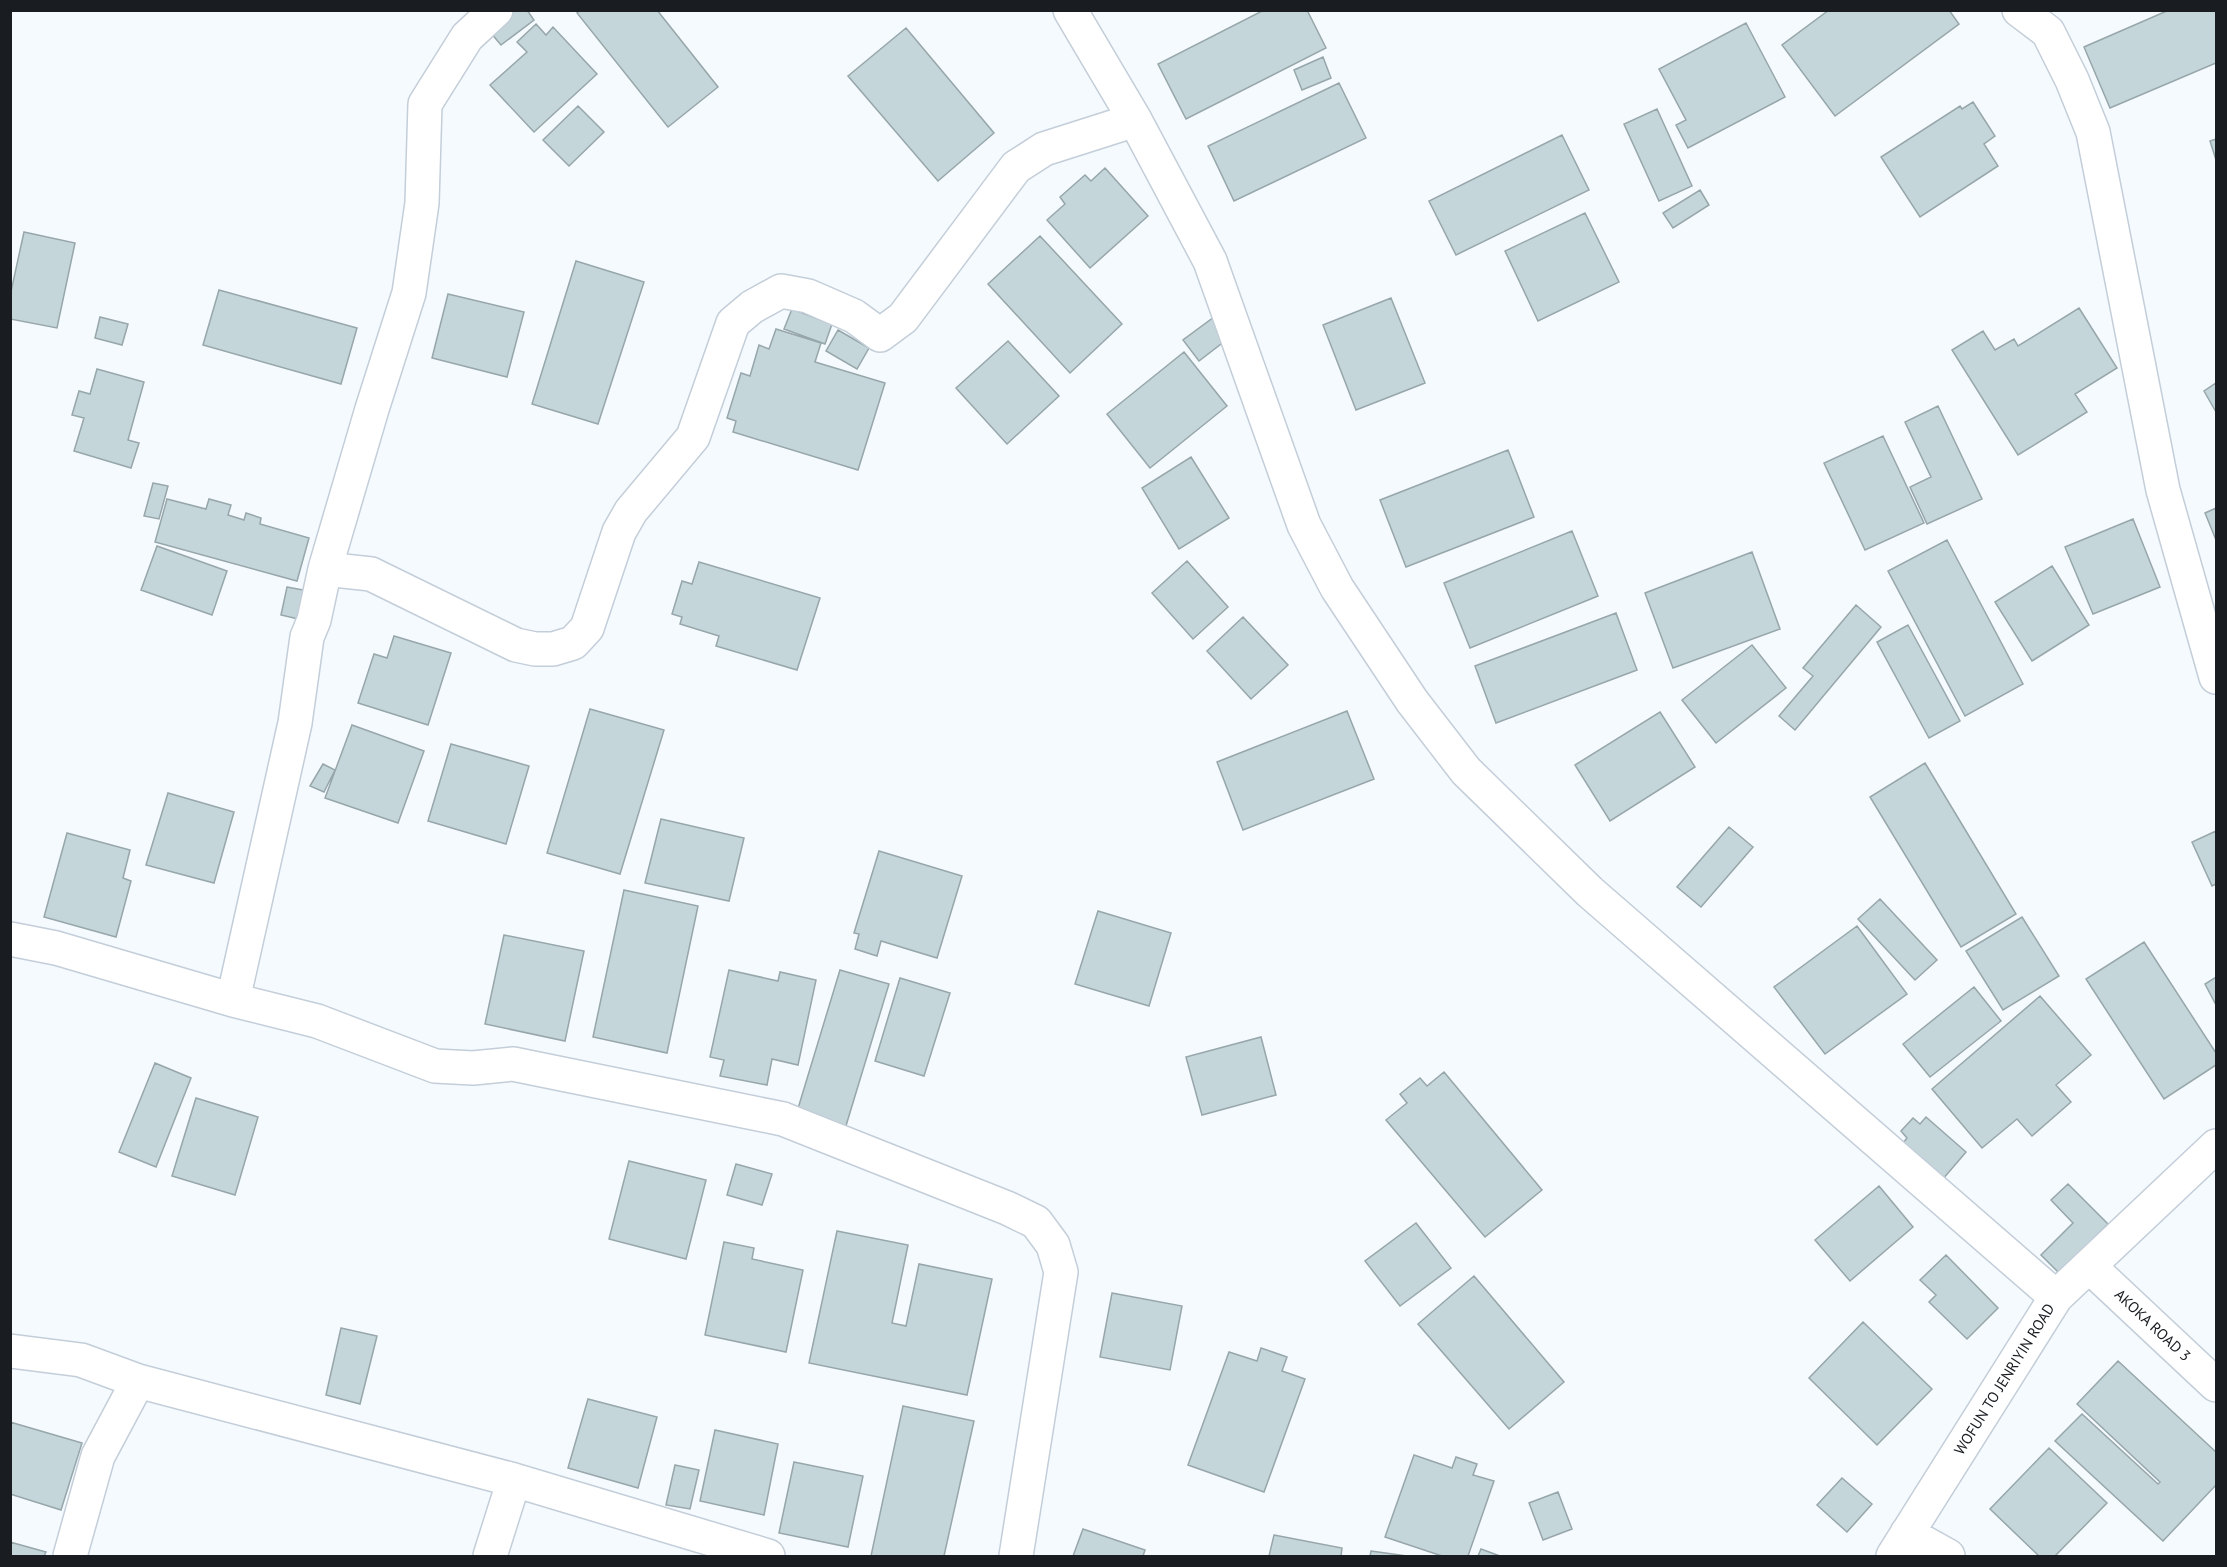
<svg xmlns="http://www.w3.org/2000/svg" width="2227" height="1567" viewBox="0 0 2227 1567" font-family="'PT Sans',sans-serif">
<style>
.building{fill:#c5d6da;stroke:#96a6aa;stroke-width:1.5}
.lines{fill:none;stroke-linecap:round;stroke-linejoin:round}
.minor-casing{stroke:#c3ced9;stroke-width:36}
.minor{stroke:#fff;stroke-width:33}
.labels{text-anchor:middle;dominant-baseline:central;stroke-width:4.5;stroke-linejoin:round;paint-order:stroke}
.street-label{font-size:15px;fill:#191d21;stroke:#fff}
</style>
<rect width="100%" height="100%" fill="#f5fafe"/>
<path class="building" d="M505,10H527L534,20L501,45L485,26Z
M581,10H657L718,87L668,127L577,13Z
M1264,10H1307L1326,48L1186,119L1158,64Z
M1829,10H1949L1959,24L1835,116L1782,45Z
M2169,10H2216V63L2110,108L2084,47Z
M1746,23L1785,97L1688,148L1676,125L1686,120L1659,69Z
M536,24L546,35L553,27L597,74L534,132L490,85L527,52L517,42Z
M906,28L994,133L938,181L848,76Z
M1323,57L1331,78L1302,90L1294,70Z
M1339,83L1366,138L1234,201L1208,146Z
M1973,102L1995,136L1984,144L1998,166L1920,217L1881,157L1960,106L1962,109Z
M578,106L604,132L569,166L543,140Z
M1657,109L1692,186L1659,201L1624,124Z
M1562,135L1589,190L1456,255L1429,201Z
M2216,139V160L2210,141Z
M1105,168L1148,216L1090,268L1047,220L1065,204L1060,197L1085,175L1091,181Z
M1700,190L1709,205L1673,228L1663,213Z
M1585,213L1619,282L1538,321L1505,251Z
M24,232L75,243L57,328L10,319V296Z
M1040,236L1122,324L1070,373L988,284Z
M576,261L644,282L598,424L532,404Z
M219,290L357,328L341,384L203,345Z
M448,294L524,312L507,377L432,358Z
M1391,298L1425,383L1356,410L1323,325Z
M2079,308L2117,368L2075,394L2087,412L2018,455L1952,350L1983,331L1995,350L2014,339L2018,346Z
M792,309L832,324L825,344L784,329Z
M100,317L128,324L122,345L95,338Z
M1214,317L1230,337L1199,361L1183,340Z
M776,329L821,343L815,362L885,383L858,470L733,432L736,421L727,418L741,373L750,376L759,345L769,349Z
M838,330L869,348L857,369L826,351Z
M1008,341L1059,396L1007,444L956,388Z
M1184,352L1227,406L1150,468L1107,414Z
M97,369L144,382L128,440L139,443L131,468L74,451L84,418L72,415L79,391L90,394Z
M2216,383V412L2204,391Z
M1938,406L1982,499L1927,524L1910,487L1931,477L1905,422Z
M1883,436L1924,523L1865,550L1824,463Z
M1508,450L1534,517L1406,567L1380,500Z
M1191,457L1229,518L1179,549L1142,488Z
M153,483L168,486L159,519L144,516Z
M167,499L206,509L209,499L231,505L228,515L244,520L246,513L261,518L260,524L309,538L297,581L155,542Z
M2216,508V540L2205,513Z
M2133,519L2160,587L2093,614L2065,547Z
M1572,531L1598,596L1470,648L1444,583Z
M1947,540L2023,684L1965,716L1888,571Z
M157,546L227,571L212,615L141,590Z
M1752,552L1780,629L1673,668L1645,593Z
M1187,561L1228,607L1193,639L1152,593Z
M699,562L820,598L797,670L716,646L719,636L680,624L682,617L672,614L682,581L692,584Z
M2052,566L2089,625L2032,661L1995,602Z
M287,587L314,592L307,621L281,615Z
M1856,605L1881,627L1795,730L1779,716L1813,676L1803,668Z
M1616,613L1637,670L1496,723L1475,666Z
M1243,617L1288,665L1251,699L1207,651Z
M1908,625L1960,721L1929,738L1877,642Z
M394,636L451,653L428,725L358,703L374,654L387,658Z
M1752,645L1786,688L1716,743L1682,700Z
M590,709L664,730L620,874L547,853Z
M1347,711L1374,779L1243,830L1217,762Z
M1660,712L1695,767L1610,821L1575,765Z
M352,725L424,751L398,823L325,798Z
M451,744L529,766L506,844L428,821Z
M1925,763L2016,914L1961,947L1870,797Z
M323,764L335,770L324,792L310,786Z
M168,793L234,812L214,883L146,865Z
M661,819L744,838L729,901L645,883Z
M1729,827L1753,847L1701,907L1677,887Z
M2216,831V884L2212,886L2192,842Z
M67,833L130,850L123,878L131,881L116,937L44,917Z
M879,851L962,876L937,958L881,941L877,956L855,949L859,934L854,933Z
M624,890L698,906L667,1053L593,1037Z
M1880,899L1937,960L1915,980L1858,919Z
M1098,911L1171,933L1149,1006L1075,984Z
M2022,917L2059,976L2003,1010L1966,951Z
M1857,926L1907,994L1825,1054L1774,987Z
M504,935L584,951L565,1041L485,1024Z
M2144,942L2216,1053V1065L2164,1099L2086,979Z
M729,970L778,981L780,972L816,980L798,1065L772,1059L767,1085L720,1076L724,1060L710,1057Z
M840,970L889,984L845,1129L796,1115Z
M2216,977V1005L2205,984Z
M900,978L950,993L924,1076L875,1061Z
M1974,987L2001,1021L1930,1077L1903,1044Z
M2040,996L2091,1055L2056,1085L2071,1102L2032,1136L2017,1119L1982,1148L1932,1089Z
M1261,1037L1276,1095L1202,1115L1186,1057Z
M155,1063L191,1078L156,1167L119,1152Z
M1444,1072L1542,1190L1485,1237L1386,1120L1407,1103L1400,1094L1420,1078L1427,1086Z
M196,1098L258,1117L235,1195L172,1176Z
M1926,1117L1966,1152L1943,1179L1903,1143L1907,1138L1901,1131L1913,1118L1920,1124Z
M629,1161L706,1180L686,1259L609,1239Z
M736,1164L772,1174L762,1205L727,1195Z
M2068,1184L2108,1224L2059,1273L2041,1255L2073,1223L2051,1200Z
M1879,1186L1913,1227L1850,1281L1815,1240Z
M1416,1223L1451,1268L1400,1306L1365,1261Z
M837,1231L908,1245L892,1323L906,1326L919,1264L992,1279L967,1395L809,1363Z
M724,1242L754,1248L752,1259L803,1270L786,1352L705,1335Z
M1946,1255L1998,1308L1967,1339L1929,1302L1936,1295L1920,1280Z
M1474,1276L1564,1382L1509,1429L1418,1324Z
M1112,1293L1182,1306L1170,1370L1100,1357Z
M1863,1322L1932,1389L1877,1445L1809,1378Z
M341,1328L377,1336L360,1404L326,1395Z
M1261,1348L1287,1357L1282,1371L1305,1379L1264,1492L1188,1465L1229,1352L1257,1361Z
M2118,1361L2216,1452V1485L2163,1541L2055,1441L2082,1414L2158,1484L2160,1482L2077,1404Z
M588,1399L657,1417L638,1488L568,1468Z
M903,1406L974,1421L944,1556H871Z
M10,1422L82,1443L61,1510L10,1494Z
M715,1430L778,1444L764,1515L700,1501Z
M2049,1448L2107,1503L2055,1556H2039L1990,1509Z
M1414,1455L1452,1468L1456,1457L1477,1464L1473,1475L1494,1481L1468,1556H1442L1385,1537Z
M794,1462L863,1476L848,1547L779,1533Z
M675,1465L699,1470L690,1509L666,1505Z
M1842,1478L1872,1504L1847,1532L1817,1505Z
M1558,1492L1572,1529L1543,1540L1529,1503Z
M1083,1529L1145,1550L1143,1556H1073Z
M1274,1535L1342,1548L1341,1556H1269Z
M10,1542L46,1552L44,1556H10Z
M1481,1549L1500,1556H1478Z
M1371,1551L1407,1556H1370Z"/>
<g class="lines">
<g class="minor-casing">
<path id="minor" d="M1070,10L1135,120L1210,261L1304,525L1337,588L1412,701L1466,771L1590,892L2056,1297
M2019,10L2048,32L2072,80L2093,132L2163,490L2216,677
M325,569L372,409L409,293L422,203L425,104L467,37L496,10
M10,939L56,948L233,1000L317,1021L435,1066L473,1068L513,1064L783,1119L1007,1208L1036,1222L1053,1245L1061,1272L1016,1556
M233,1000L295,723L307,637L314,620L325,569L371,574L516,645L535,649H553L573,643L587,628L619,532L631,511L693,437L733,323L752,307L781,291L808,296L854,316L880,335L903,318L1016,167L1044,149L1135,120
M2089,1266L2216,1385
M10,1351L81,1360L138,1381L514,1480L768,1556
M1907,1533L1948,1556
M70,1556L98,1456L138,1381
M490,1556L514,1480
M1893,1556L2056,1297L2216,1146"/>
</g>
<use href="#minor" class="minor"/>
</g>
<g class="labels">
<g class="street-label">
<text transform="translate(2153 1325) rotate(43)">AKOKA ROAD 3</text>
<text transform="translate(2004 1379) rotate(-58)">WOFUN TO JENRIYIN ROAD</text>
</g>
</g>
<rect width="2227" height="1567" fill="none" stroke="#191d21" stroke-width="24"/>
</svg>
